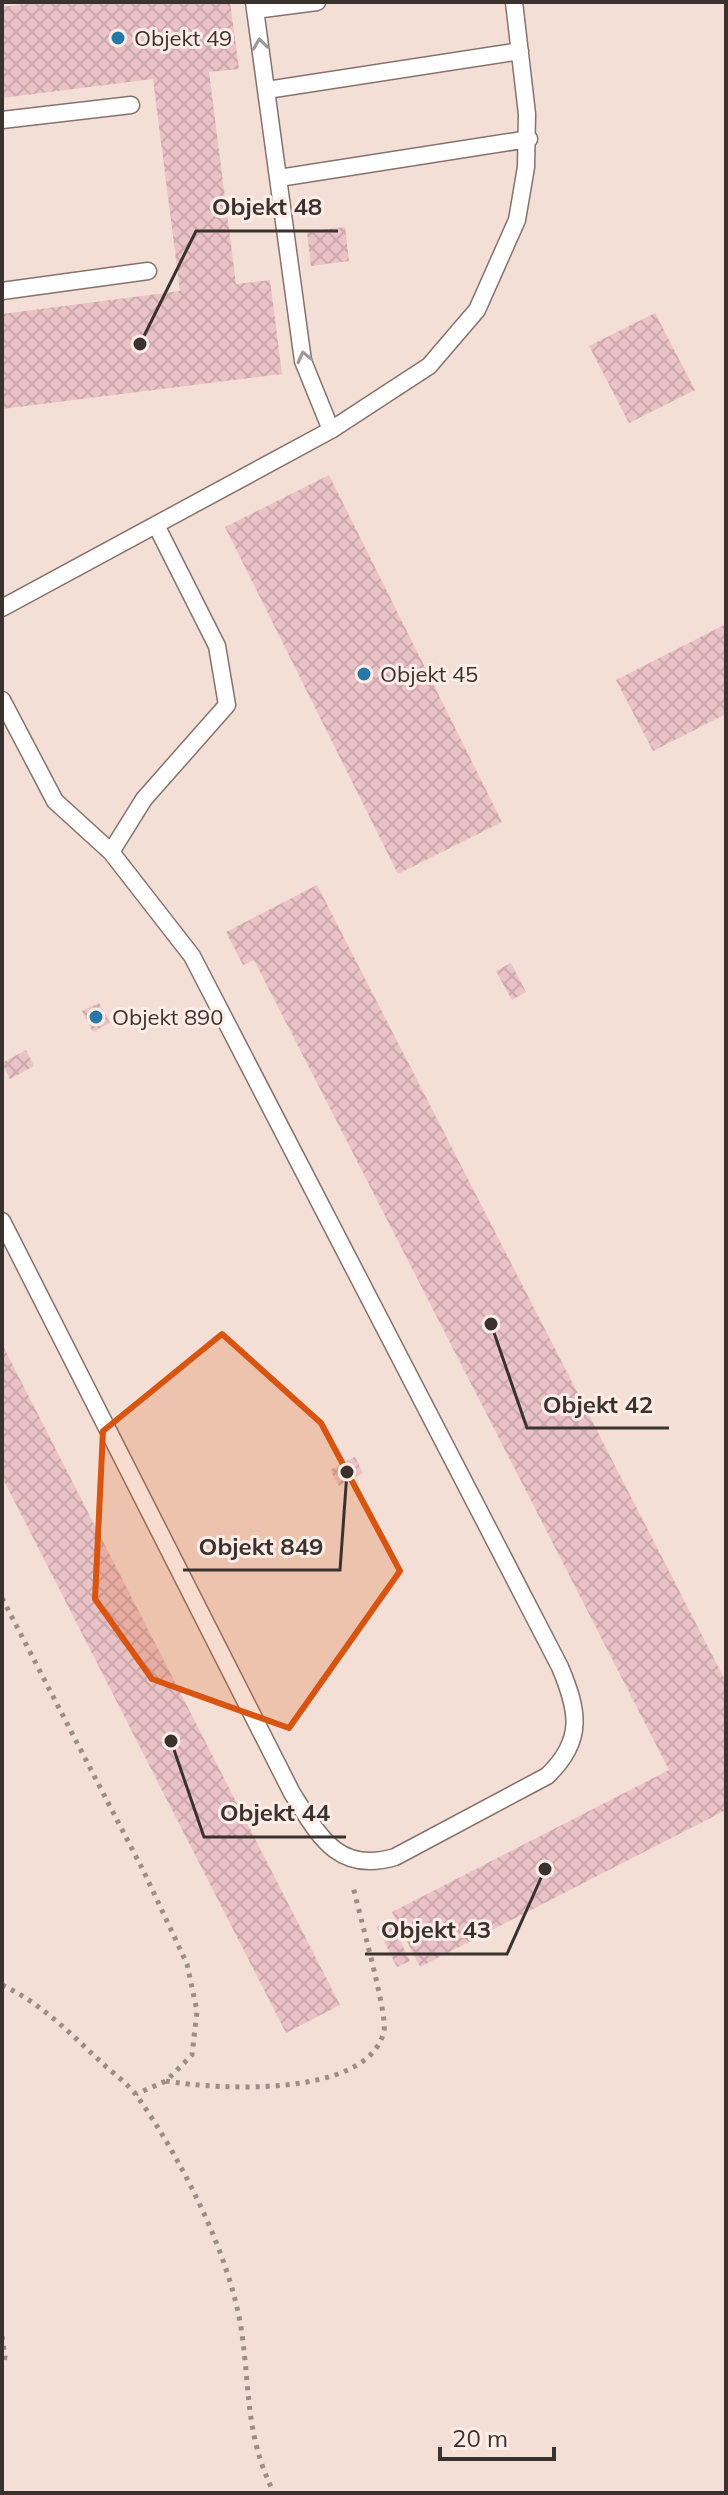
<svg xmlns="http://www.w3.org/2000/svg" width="728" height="2495" viewBox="0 0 728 2495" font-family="Mulish,sans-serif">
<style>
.building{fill:url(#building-cross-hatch)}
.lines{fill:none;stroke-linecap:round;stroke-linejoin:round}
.lane-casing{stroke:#85726b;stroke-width:19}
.path{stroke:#9c8d87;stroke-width:5;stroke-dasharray:4 6;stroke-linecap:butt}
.lane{stroke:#fff;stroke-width:16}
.oneway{stroke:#9c9897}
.marked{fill:#d75510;fill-opacity:0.2;stroke:#d75510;stroke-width:6;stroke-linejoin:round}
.poi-dot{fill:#2877a9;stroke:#feede6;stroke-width:3}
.labels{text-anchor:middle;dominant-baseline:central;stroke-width:6;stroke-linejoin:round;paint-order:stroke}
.poi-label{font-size:22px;fill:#3a322f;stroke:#feede6;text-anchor:start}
.leader{fill:none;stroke:#3a322f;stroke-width:3}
.callout-dot{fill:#3a322f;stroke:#feede6;stroke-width:3}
.callout-label{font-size:24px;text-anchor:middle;font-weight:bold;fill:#3a322f;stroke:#feede6;stroke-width:6;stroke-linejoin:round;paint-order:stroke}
</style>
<defs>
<pattern id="building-cross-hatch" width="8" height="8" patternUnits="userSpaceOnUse" patternTransform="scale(2)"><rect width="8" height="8" fill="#ebc3c7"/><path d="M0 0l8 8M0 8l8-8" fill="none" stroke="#caa8ab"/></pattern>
</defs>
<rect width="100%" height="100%" fill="#f4dfd6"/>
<path class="building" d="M39,2H230L239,69L209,72L236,284L270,280L282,374L2,409V314L180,291L153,79L2,98V7Z
M345,227L349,261L311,266L307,232Z
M655,313L695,390L629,423L589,346Z
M329,475L502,822L398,874L225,527Z
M726,624V714L653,751L616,680Z
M317,885L726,1682V1810L420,1967L392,1912L669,1770L254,960L243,965L226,932Z
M511,963L526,992L512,1000L496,971Z
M99,1003L110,1023L93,1032L82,1011Z
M26,1050L34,1066L10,1079L2,1063Z
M2,1344L340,2005L286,2033L2,1477Z
M355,1457L363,1473L339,1486L330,1470Z
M391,1921L410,1961L397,1967L377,1927Z"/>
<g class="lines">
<g class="lane-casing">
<path id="lane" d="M254,2L303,361L331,430
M255,10L317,2
M267,90L520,51
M2,120L131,105
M279,178L529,139
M2,291L148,271
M2,608L331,430L429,366L477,310L517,220L526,167L527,114L514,2
M2,700L55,801L111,852L192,956L560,1667C578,1710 585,1740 547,1776L395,1857C338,1874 319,1836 292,1793L2,1221
M111,852L144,799L227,705L217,646L156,525"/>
</g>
<path class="path" d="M2,1598L144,1872L187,1964L197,2011L192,2055L166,2081L136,2094
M2,1985C41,2003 71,2034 102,2063C113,2073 128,2084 137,2096C182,2160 231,2256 242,2334C250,2393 246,2437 274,2493
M166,2081C219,2090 369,2098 384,2031C388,2015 358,1910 353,1886
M2,2336L5,2357L2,2366"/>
<use href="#lane" class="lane"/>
</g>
<defs><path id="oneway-chevron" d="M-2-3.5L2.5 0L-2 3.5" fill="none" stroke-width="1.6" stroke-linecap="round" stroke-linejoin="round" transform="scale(2)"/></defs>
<g class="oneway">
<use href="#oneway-chevron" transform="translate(260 44) rotate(-98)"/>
<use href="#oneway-chevron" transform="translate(304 357) rotate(-103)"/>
</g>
<path class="marked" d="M222,1334L321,1423L400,1571L289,1728L152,1679L95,1599L103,1431Z"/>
<g class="poi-dot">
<circle cx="118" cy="38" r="8"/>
<circle cx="364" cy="674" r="8"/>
<circle cx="96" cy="1017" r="8"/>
</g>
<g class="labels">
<g class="poi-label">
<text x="134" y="38">Objekt 49</text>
<text x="380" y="674">Objekt 45</text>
<text x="112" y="1017">Objekt 890</text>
</g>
</g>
<path class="leader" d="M140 344L196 231H338M491 1324L527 1428H669M347 1472L340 1570H183M171 1741L204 1837H346M545 1869L507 1954H365"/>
<g class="callout-dot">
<circle cx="140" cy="344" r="8"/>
<circle cx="491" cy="1324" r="8"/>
<circle cx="347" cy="1472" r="8"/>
<circle cx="171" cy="1741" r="8"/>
<circle cx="545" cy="1869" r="8"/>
</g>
<g class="callout-label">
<text x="267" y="215">Objekt 48</text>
<text x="598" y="1413">Objekt 42</text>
<text x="261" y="1555">Objekt 849</text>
<text x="275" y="1821">Objekt 44</text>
<text x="436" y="1938">Objekt 43</text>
</g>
<rect width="728" height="2495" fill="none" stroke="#3a322f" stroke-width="8"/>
<path d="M440 2447v12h114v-12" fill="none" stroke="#3a322f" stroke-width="4"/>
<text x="452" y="2447" font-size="24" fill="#3a322f" stroke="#feede6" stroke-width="6" paint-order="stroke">20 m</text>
</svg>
